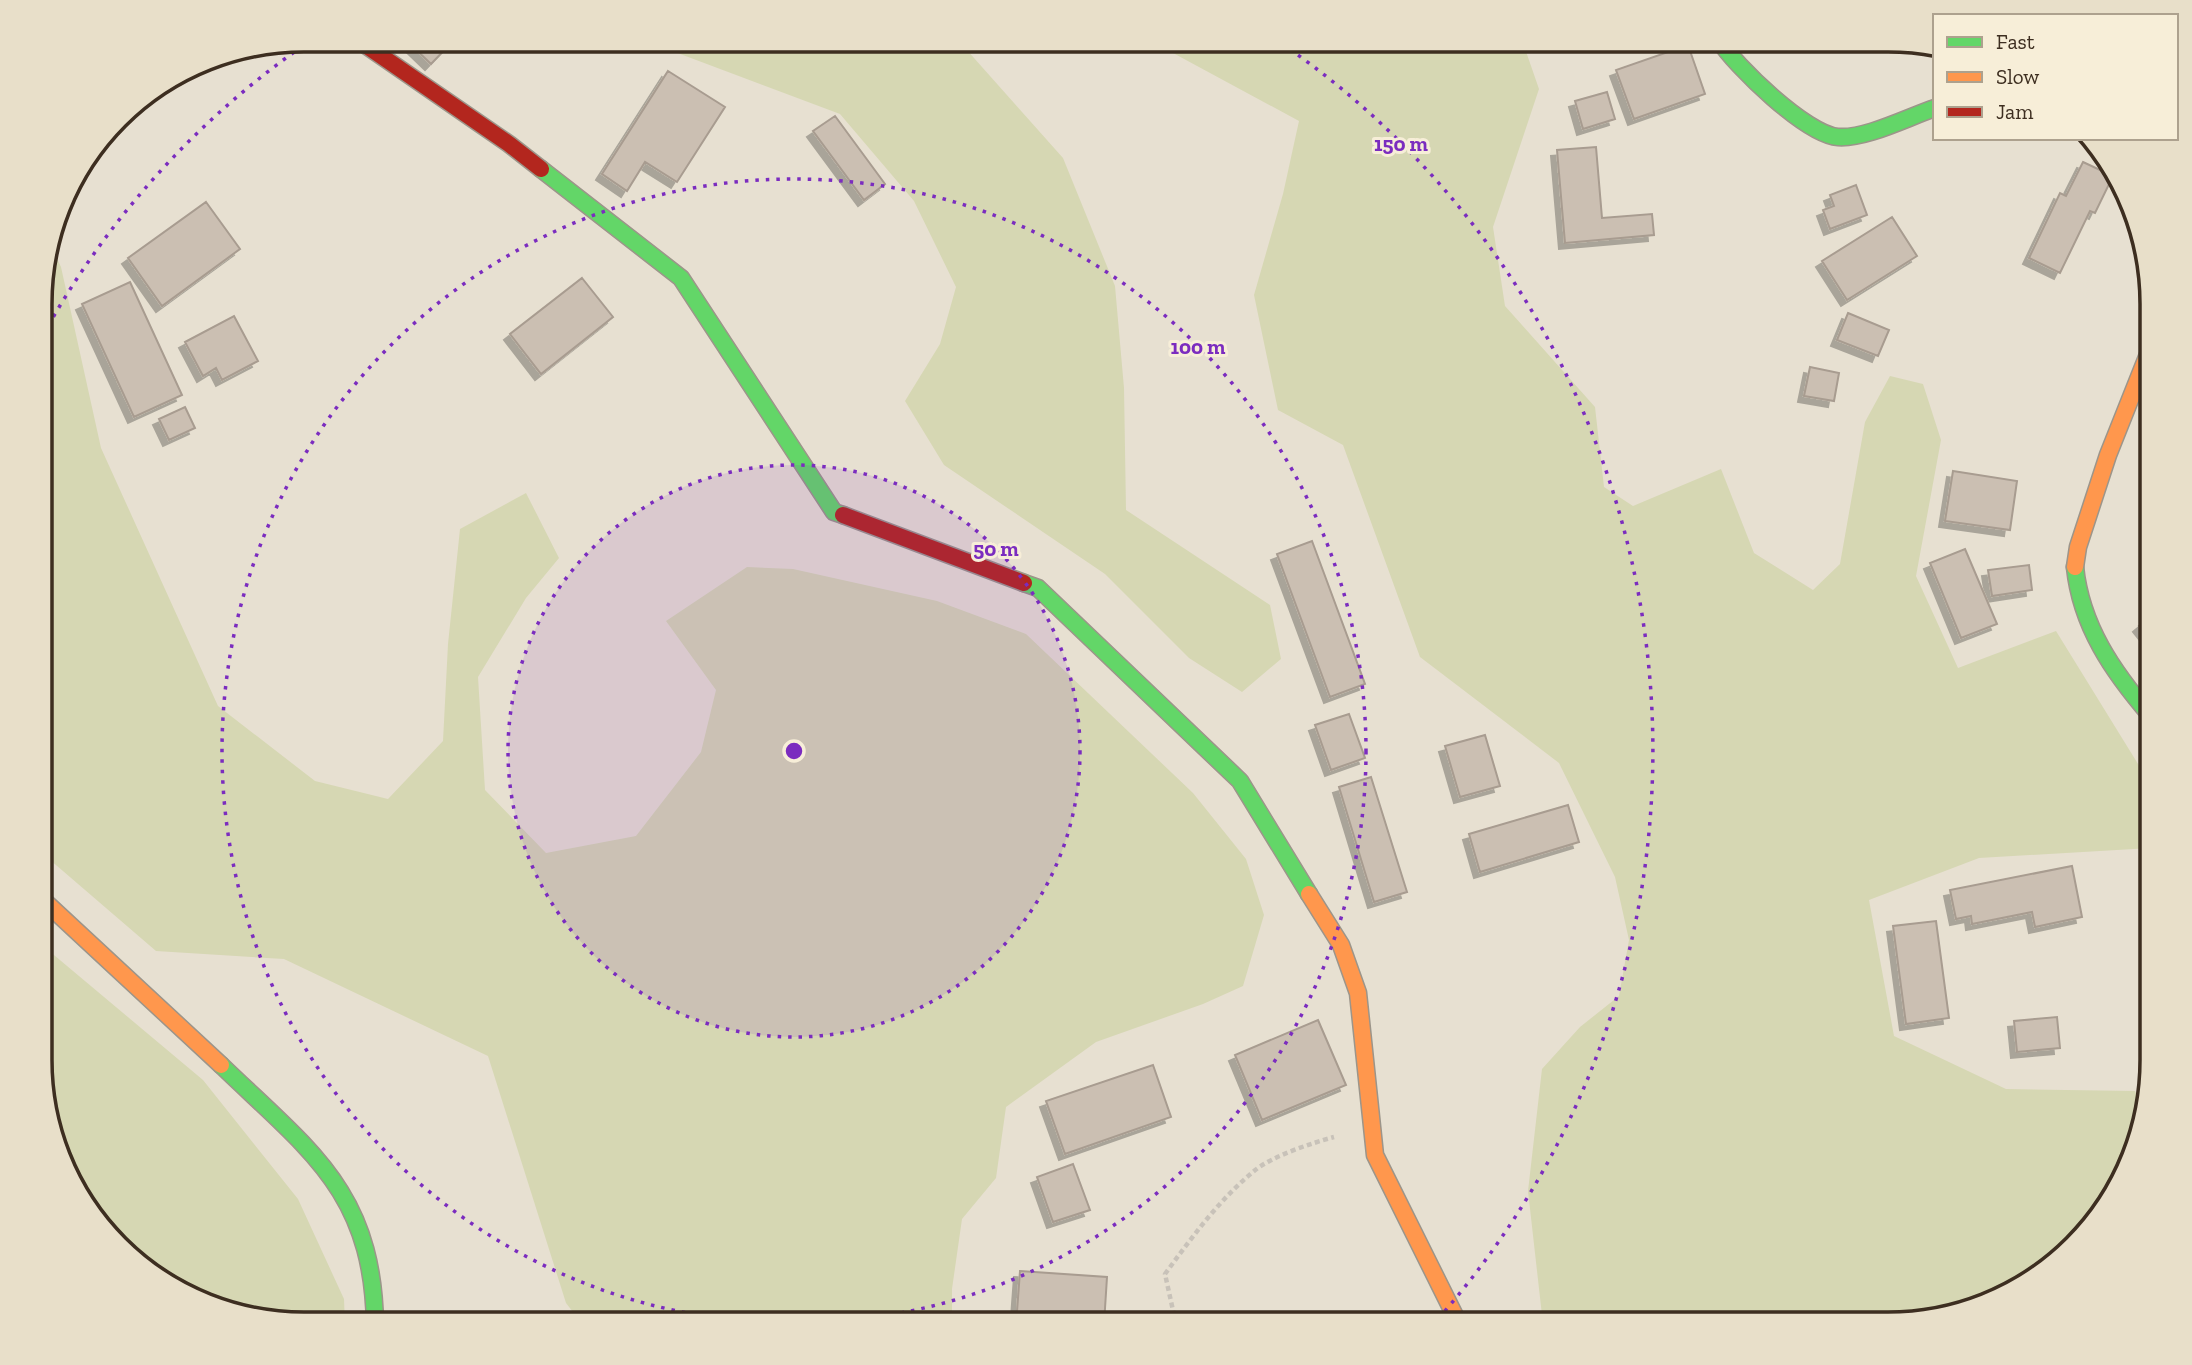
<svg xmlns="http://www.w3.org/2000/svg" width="2192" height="1365" viewBox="0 0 2192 1365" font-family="'Zilla Slab',serif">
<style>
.green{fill:#d6d7b3}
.building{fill:#cbbfb2;stroke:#a89c90;stroke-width:2;filter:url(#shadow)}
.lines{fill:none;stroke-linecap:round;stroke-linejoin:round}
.fast-casing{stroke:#9c958a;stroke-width:19}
.slow-casing{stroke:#9c958a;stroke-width:19}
.jam-casing{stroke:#9c958a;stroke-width:19}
.path{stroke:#c8c2b9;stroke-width:4.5;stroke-dasharray:5 3.5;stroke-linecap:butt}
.fast{stroke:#63d668;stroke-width:16}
.slow{stroke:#ff974d;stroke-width:16}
.jam{stroke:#b3261e;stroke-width:16}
.ring{fill:none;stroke:#7b2cbf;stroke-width:3.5;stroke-dasharray:3.5 7}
.rim{fill:none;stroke:#3d2e20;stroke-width:3.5}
.centre{fill:#7b2cbf;stroke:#f7eed8;stroke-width:3.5}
.ring-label{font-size:21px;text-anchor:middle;font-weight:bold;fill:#7b2cbf;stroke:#f7eed8;stroke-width:6;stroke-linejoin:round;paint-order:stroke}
</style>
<defs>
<filter id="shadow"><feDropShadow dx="-6" dy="6" stdDeviation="0" flood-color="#0004"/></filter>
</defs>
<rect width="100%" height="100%" fill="#e7e0d1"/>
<path class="green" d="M643,40H958L1063,158L1115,286L1124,388L1126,510L1270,605L1281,659L1242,692L1189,658L1105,574L944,465L905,401L940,344L956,287L914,201L840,114Z
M1149,40H1522L1539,89L1493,227L1505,306L1595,407L1604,487L1633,506L1721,469L1754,553L1813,590L1840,564L1865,422L1890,376L1923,384L1941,440L1916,576L1958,668L2056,631L2151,785V848L1979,858L1869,900L1894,1036L2006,1089L2135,1091L2144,1113L2138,1145L2107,1207L2019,1290L1904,1324H1543L1528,1191L1542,1069L1580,1027L1619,996L1629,940L1615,877L1559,763L1420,657L1343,445L1278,410L1254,295L1283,194L1299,121Z
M50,244L61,267L101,448L218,706L315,781L388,799L443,741L448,644L460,529L526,493L559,558L526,598L478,677L485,790L546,853L636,836L701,752L716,690L666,621L747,567L793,569L937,601L1026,634L1193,793L1246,859L1264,915L1243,986L1203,1004L1096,1042L1006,1107L996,1178L962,1219L952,1289V1325H583L566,1303L488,1056L284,959L156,951L42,853V270Z
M42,945L203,1080L298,1199L344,1299L345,1325H304L236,1316L158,1280L76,1193L42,1095Z"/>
<path class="building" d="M406,40H454L431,64Z
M1688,45L1705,94L1634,119L1616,70Z
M668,71L725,107L677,182L645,162L627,191L602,174Z
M1607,92L1615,119L1583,129L1575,101Z
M835,116L885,184L864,200L813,131Z
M1596,147L1602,218L1652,214L1654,235L1565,243L1557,150Z
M2083,162L2113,176L2095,213L2090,211L2060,273L2029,258L2060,193L2066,196Z
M1856,185L1867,215L1830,229L1823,210L1834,206L1830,195Z
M206,202L240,249L162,306L128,258Z
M1892,217L1917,256L1847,300L1822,261Z
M582,278L613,317L541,374L510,334Z
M130,282L182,395L134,417L82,304Z
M1848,313L1889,330L1878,356L1837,340Z
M234,316L258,361L222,380L216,368L203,376L185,342Z
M1810,367L1839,373L1834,401L1804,396Z
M185,407L195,428L169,440L159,419Z
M1953,471L2017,481L2010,530L1945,521Z
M1312,541L1365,684L1330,697L1277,554Z
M1965,549L1997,624L1961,638L1930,563Z
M2029,565L2032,590L1992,596L1988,570Z
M2151,616V641L2139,626Z
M1349,714L1365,758L1331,770L1315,725Z
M1485,735L1500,786L1460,797L1445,746Z
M1371,777L1407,892L1374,902L1339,787Z
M1568,805L1579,842L1480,872L1469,834Z
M2072,866L2082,917L2035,927L2032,912L1972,924L1971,916L1956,919L1950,890Z
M1936,921L1949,1018L1906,1024L1893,926Z
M2057,1017L2060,1048L2017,1052L2014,1021Z
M1318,1020L1346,1085L1262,1120L1235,1055Z
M1153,1065L1171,1117L1065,1154L1046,1101Z
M1073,1164L1090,1210L1053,1222L1037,1177Z
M1020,1271L1107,1277L1104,1324L1016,1325Z"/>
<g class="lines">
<g class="fast-casing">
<path id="fast" d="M1719,40C1735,66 1807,135 1838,137C1866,139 1908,117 1935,108
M541,169L681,278L834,512L843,515
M2075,567C2081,626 2113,672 2151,716
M1024,583L1038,588L1240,781L1309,894
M221,1065C310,1151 373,1191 375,1325"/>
</g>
<g class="slow-casing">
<path id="slow" d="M2075,567L2078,547L2108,455L2151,347
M1309,894L1341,945L1358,993L1375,1155L1459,1324
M42,899L221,1065"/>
</g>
<g class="jam-casing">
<path id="jam" d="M358,40L509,144L541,169
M843,515L1024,583"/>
</g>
<path class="path" d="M1176,1324L1165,1274C1192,1237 1219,1200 1254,1171C1272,1156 1312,1143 1334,1137"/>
<use href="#fast" class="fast"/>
<use href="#slow" class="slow"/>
<use href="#jam" class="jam"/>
</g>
<circle cx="794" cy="751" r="286" fill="#7b2cbf" fill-opacity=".12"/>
<g class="ring">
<circle cx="794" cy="751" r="286"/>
<circle cx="794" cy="751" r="572"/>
<path d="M43 335A859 859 0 0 1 307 43M1281 43A859 859 0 0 1 1437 1320"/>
</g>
<path d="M0 0H2192V1365H0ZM304 52H1888A252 252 0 0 1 2140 304V1060A252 252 0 0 1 1888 1312H304A252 252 0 0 1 52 1060V304A252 252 0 0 1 304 52Z" fill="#e8dfc9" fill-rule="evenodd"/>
<path class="rim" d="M304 52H1888A252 252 0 0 1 2140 304V1060A252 252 0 0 1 1888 1312H304A252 252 0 0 1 52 1060V304A252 252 0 0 1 304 52Z"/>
<circle cx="794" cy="751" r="10" class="centre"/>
<g class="ring-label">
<text x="1401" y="151">150 m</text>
<text x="1198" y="354">100 m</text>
<text x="996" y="556">50 m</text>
</g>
<rect x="1933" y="14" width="245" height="126" fill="#f7eed8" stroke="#ada18e" stroke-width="2"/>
<rect x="1947" y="37" width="35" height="10" fill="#63d668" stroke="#ada18e" stroke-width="2"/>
<text x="1996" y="49" font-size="21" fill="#3d2e20">Fast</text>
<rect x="1947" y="72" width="35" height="10" fill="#ff974d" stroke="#ada18e" stroke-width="2"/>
<text x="1996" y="84" font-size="21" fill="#3d2e20">Slow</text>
<rect x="1947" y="107" width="35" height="10" fill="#b3261e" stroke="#ada18e" stroke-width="2"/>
<text x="1996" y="119" font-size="21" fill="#3d2e20">Jam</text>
</svg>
